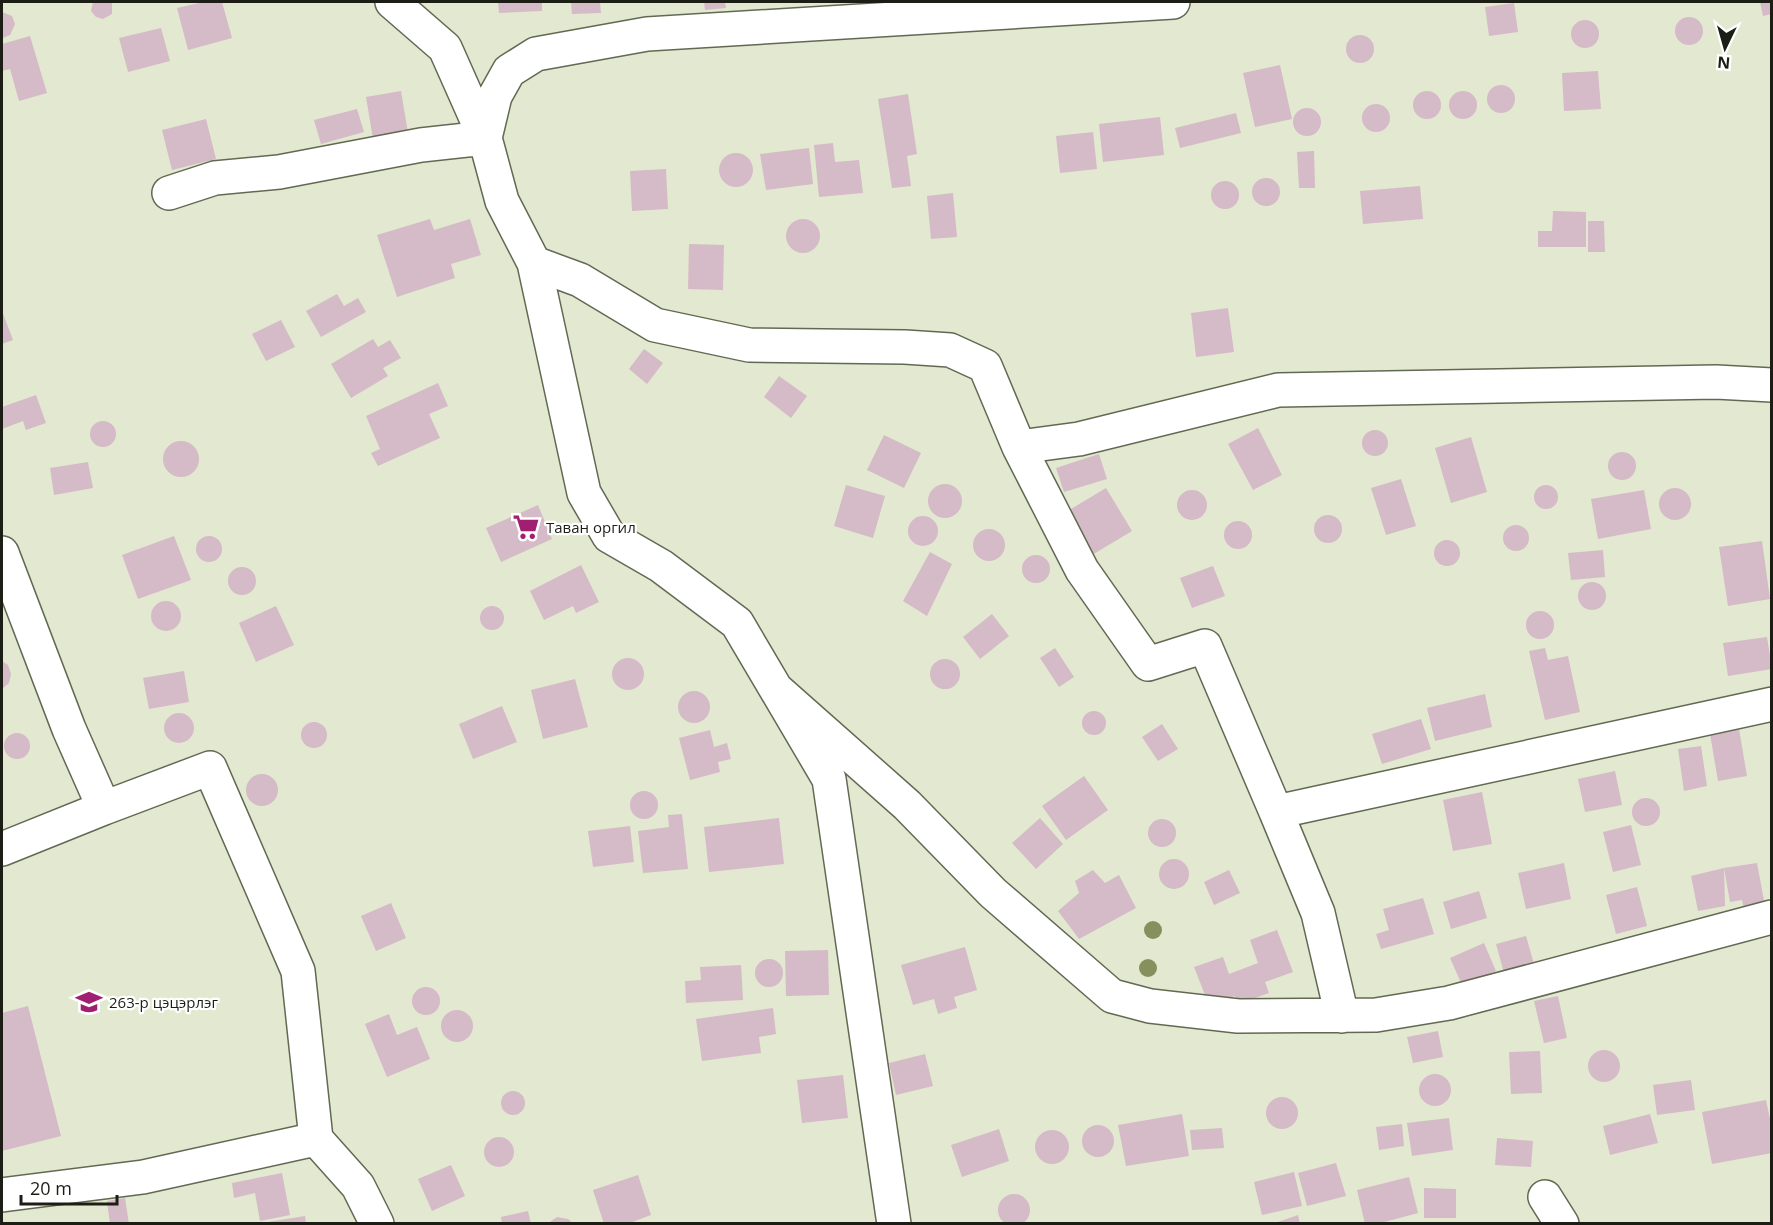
<svg xmlns="http://www.w3.org/2000/svg" width="1773" height="1225" viewBox="0 0 1773 1225" font-family="'Open Sans',sans-serif">
<style>
.building{fill:#d5bac7}
.lines{fill:none;stroke-linecap:round;stroke-linejoin:round}
.minor-casing{stroke:#626953;stroke-width:36}
.minor{stroke:#fff;stroke-width:33}
.tree{fill:#86905f}
.labels{text-anchor:middle;dominant-baseline:central;stroke-width:4.5;stroke-linejoin:round;paint-order:stroke}
.poi-label{font-size:15px;fill:#1c1e15;stroke:#fff;text-anchor:start}
</style>
<rect width="100%" height="100%" fill="#e2e9d0"/>
<path class="building" d="M93,2H112V14L103,19L96,17L91,11Z
M204,2H222L232,38L188,50L177,8Z
M498,2H542V11L499,13Z
M571,2H600L601,13L572,14Z
M704,2H725L726,8L705,10Z
M1760,2H1772V14L1763,16Z
M1514,3L1518,32L1489,36L1485,7Z
M2,12L12,16L15,24L10,35L3,38Z
M1675 31a14 14 0 1 1 28 0a14 14 0 1 1-28 0Z
M1571 34a14 14 0 1 1 28 0a14 14 0 1 1-28 0Z
M161,28L170,61L128,72L119,38Z
M1346 49a14 14 0 1 1 28 0a14 14 0 1 1-28 0Z
M30,36L47,93L19,101L10,69L2,71V44Z
M1280,65L1292,119L1255,127L1243,73Z
M1598,71L1601,109L1564,111L1562,73Z
M1487 99a14 14 0 1 1 28 0a14 14 0 1 1-28 0Z
M1449 105a14 14 0 1 1 28 0a14 14 0 1 1-28 0Z
M1413 105a14 14 0 1 1 28 0a14 14 0 1 1-28 0Z
M401,91L408,133L373,139L366,97Z
M908,94L917,154L907,156L911,186L892,188L878,99Z
M1362 118a14 14 0 1 1 28 0a14 14 0 1 1-28 0Z
M1293 122a14 14 0 1 1 28 0a14 14 0 1 1-28 0Z
M357,109L364,132L321,144L314,120Z
M1236,113L1241,133L1180,148L1175,128Z
M1160,117L1164,155L1103,162L1099,124Z
M206,119L216,159L172,170L162,130Z
M1093,132L1097,169L1060,173L1056,136Z
M833,143L835,162L859,160L863,193L819,197L814,145Z
M809,148L813,184L766,190L760,154Z
M1314,151L1315,188H1299L1297,152Z
M719 170a17 17 0 1 1 34 0a17 17 0 1 1-34 0Z
M666,169L668,209L632,211L630,171Z
M1252 192a14 14 0 1 1 28 0a14 14 0 1 1-28 0Z
M1211 195a14 14 0 1 1 28 0a14 14 0 1 1-28 0Z
M1420,186L1423,219L1363,224L1360,191Z
M953,193L957,237L931,239L927,196Z
M1553,211L1586,212V247H1538V231H1552Z
M430,219L434,230L470,219L481,255L451,264L455,278L397,297L377,235Z
M786 236a17 17 0 1 1 34 0a17 17 0 1 1-34 0Z
M1588,221H1604L1605,252H1588Z
M689,244L724,245L723,290L688,289Z
M337,294L344,306L358,298L366,312L321,337L306,311Z
M1228,308L1234,352L1196,357L1191,313Z
M2,311L13,340L2,344Z
M281,320L295,347L266,361L252,334Z
M373,339L378,347L390,340L401,358L383,368L388,376L351,398L331,364Z
M644,349L663,363L647,384L629,369Z
M779,376L807,396L791,418L764,397Z
M438,383L448,406L429,414L440,438L378,466L371,453L380,449L366,416Z
M36,395L46,423L26,430L23,421L2,429V407Z
M90 434a13 13 0 1 1 26 0a13 13 0 1 1-26 0Z
M1258,428L1282,475L1253,490L1228,444Z
M1362 443a13 13 0 1 1 26 0a13 13 0 1 1-26 0Z
M884,435L921,453L904,488L867,470Z
M1471,437L1487,492L1451,503L1435,448Z
M163 459a18 18 0 1 1 36 0a18 18 0 1 1-36 0Z
M1608 466a14 14 0 1 1 28 0a14 14 0 1 1-28 0Z
M1099,454L1107,479L1064,492L1056,468Z
M88,462L93,488L54,495L50,468Z
M1401,479L1416,526L1386,535L1371,488Z
M928 501a17 17 0 1 1 34 0a17 17 0 1 1-34 0Z
M846,485L885,496L873,538L834,526Z
M1534 497a12 12 0 1 1 24 0a12 12 0 1 1-24 0Z
M1106,488L1132,531L1092,555L1066,512Z
M1659 504a16 16 0 1 1 32 0a16 16 0 1 1-32 0Z
M1177 505a15 15 0 1 1 30 0a15 15 0 1 1-30 0Z
M1644,490L1651,529L1598,539L1591,499Z
M538,505L552,539L501,562L486,528Z
M1314 529a14 14 0 1 1 28 0a14 14 0 1 1-28 0Z
M908 531a15 15 0 1 1 30 0a15 15 0 1 1-30 0Z
M1224 535a14 14 0 1 1 28 0a14 14 0 1 1-28 0Z
M1503 538a13 13 0 1 1 26 0a13 13 0 1 1-26 0Z
M973 545a16 16 0 1 1 32 0a16 16 0 1 1-32 0Z
M174,536L191,580L138,599L122,555Z
M196 549a13 13 0 1 1 26 0a13 13 0 1 1-26 0Z
M1434 553a13 13 0 1 1 26 0a13 13 0 1 1-26 0Z
M1762,541L1770,599L1728,606L1719,547Z
M1603,550L1605,577L1571,580L1568,553Z
M930,552L952,564L927,616L903,601Z
M1022 569a14 14 0 1 1 28 0a14 14 0 1 1-28 0Z
M581,565L599,602L576,613L573,606L544,620L530,591Z
M1213,566L1225,596L1192,608L1180,578Z
M228 581a14 14 0 1 1 28 0a14 14 0 1 1-28 0Z
M1578 596a14 14 0 1 1 28 0a14 14 0 1 1-28 0Z
M151 616a15 15 0 1 1 30 0a15 15 0 1 1-30 0Z
M480 618a12 12 0 1 1 24 0a12 12 0 1 1-24 0Z
M276,606L294,645L256,662L239,623Z
M1526 625a14 14 0 1 1 28 0a14 14 0 1 1-28 0Z
M992,614L1009,636L980,659L963,637Z
M1767,637L1772,669L1728,676L1723,643Z
M1055,648L1074,677L1059,687L1040,658Z
M1545,648L1548,660L1568,656L1580,712L1545,720L1529,651Z
M612 674a16 16 0 1 1 32 0a16 16 0 1 1-32 0Z
M930 674a15 15 0 1 1 30 0a15 15 0 1 1-30 0Z
M2,661L8,665L11,674L9,683L2,689Z
M184,671L189,702L149,709L143,678Z
M575,679L588,727L543,739L531,690Z
M678 707a16 16 0 1 1 32 0a16 16 0 1 1-32 0Z
M1485,694L1492,727L1435,741L1427,708Z
M502,706L517,742L473,759L459,724Z
M1082 723a12 12 0 1 1 24 0a12 12 0 1 1-24 0Z
M164 728a15 15 0 1 1 30 0a15 15 0 1 1-30 0Z
M1421,719L1431,749L1382,764L1372,734Z
M301 735a13 13 0 1 1 26 0a13 13 0 1 1-26 0Z
M1162,724L1178,749L1158,761L1142,737Z
M1739,729L1747,776L1718,781L1710,734Z
M710,730L714,747L727,743L731,759L718,762L720,772L690,780L679,738Z
M4 746a13 13 0 1 1 26 0a13 13 0 1 1-26 0Z
M1701,746L1707,786L1684,791L1678,749Z
M1615,771L1622,805L1585,812L1578,779Z
M246 790a16 16 0 1 1 32 0a16 16 0 1 1-32 0Z
M1084,776L1108,810L1066,840L1042,806Z
M630 805a14 14 0 1 1 28 0a14 14 0 1 1-28 0Z
M1482,792L1492,844L1453,851L1443,800Z
M1632 812a14 14 0 1 1 28 0a14 14 0 1 1-28 0Z
M682,814L688,869L643,873L638,831L669,827L668,815Z
M779,818L784,864L709,872L704,827Z
M1040,818L1063,844L1036,869L1012,843Z
M1148 833a14 14 0 1 1 28 0a14 14 0 1 1-28 0Z
M1631,825L1641,865L1613,872L1603,832Z
M630,826L634,862L593,867L588,831Z
M1159 874a15 15 0 1 1 30 0a15 15 0 1 1-30 0Z
M1564,863L1571,899L1526,909L1518,873Z
M1757,863L1765,906L1744,910L1742,900L1730,902L1724,868Z
M1724,868L1725,906L1698,911L1691,876Z
M1093,870L1105,883L1119,875L1136,908L1079,939L1058,911L1079,893L1075,881Z
M1229,870L1240,893L1214,905L1204,882Z
M1637,887L1647,926L1616,934L1606,895Z
M1479,891L1487,918L1451,929L1443,902Z
M1423,898L1434,934L1381,949L1376,934L1389,930L1383,909Z
M391,903L406,938L376,951L361,916Z
M1277,930L1293,972L1265,982L1269,993L1238,1004L1235,996L1209,1005L1194,967L1223,957L1229,974L1258,963L1250,940Z
M1526,936L1534,964L1504,973L1496,944Z
M1484,943L1496,971L1462,985L1450,958Z
M965,947L977,990L954,997L957,1008L938,1014L934,999L913,1005L901,965Z
M828,950L829,995L786,996L785,951Z
M755 973a14 14 0 1 1 28 0a14 14 0 1 1-28 0Z
M741,965L743,1000L686,1003L685,981L701,980L700,967Z
M412 1001a14 14 0 1 1 28 0a14 14 0 1 1-28 0Z
M1558,996L1567,1038L1544,1043L1534,1001Z
M28,1006L61,1136L2,1151V1013Z
M773,1008L776,1034L759,1037L761,1053L702,1061L696,1019Z
M441 1026a16 16 0 1 1 32 0a16 16 0 1 1-32 0Z
M389,1014L397,1035L417,1027L430,1059L387,1077L365,1024Z
M1438,1031L1443,1057L1413,1063L1407,1037Z
M1588 1066a16 16 0 1 1 32 0a16 16 0 1 1-32 0Z
M1540,1051L1542,1093L1511,1094L1509,1052Z
M925,1054L933,1086L896,1095L889,1063Z
M1419 1090a16 16 0 1 1 32 0a16 16 0 1 1-32 0Z
M843,1075L848,1118L802,1123L797,1080Z
M1691,1080L1695,1110L1657,1115L1653,1085Z
M501 1103a12 12 0 1 1 24 0a12 12 0 1 1-24 0Z
M1266 1113a16 16 0 1 1 32 0a16 16 0 1 1-32 0Z
M1766,1100L1772,1129V1153L1712,1164L1702,1112Z
M1182,1114L1189,1156L1126,1166L1118,1125Z
M1650,1114L1658,1143L1610,1155L1603,1126Z
M1449,1118L1453,1150L1412,1156L1407,1123Z
M1402,1124L1404,1146L1379,1150L1376,1127Z
M1082 1141a16 16 0 1 1 32 0a16 16 0 1 1-32 0Z
M1222,1128L1224,1148L1192,1150L1190,1130Z
M999,1129L1009,1161L962,1177L951,1145Z
M1035 1147a17 17 0 1 1 34 0a17 17 0 1 1-34 0Z
M484 1152a15 15 0 1 1 30 0a15 15 0 1 1-30 0Z
M1497,1138L1533,1141L1531,1167L1495,1165Z
M1336,1163L1346,1196L1307,1206L1298,1173Z
M451,1165L465,1196L432,1211L418,1179Z
M1294,1172L1302,1206L1262,1215L1254,1182Z
M282,1173L290,1215L260,1221L255,1193L234,1198L232,1183Z
M638,1175L651,1215L627,1224H604L593,1190Z
M1409,1177L1418,1213L1377,1224H1365L1357,1190Z
M1424,1188L1456,1189V1218H1424Z
M998 1210a16 16 0 1 1 32 0a16 16 0 1 1-32 0Z
M125,1198L129,1224H110L107,1201Z
M528,1211L531,1224H502L501,1217Z
M1298,1215L1300,1224H1275V1223Z
M305,1216L306,1224H268V1222Z
M557,1217L568,1219L574,1224H547Z"/>
<g class="lines">
<g class="minor-casing">
<path id="minor" d="M392,2L445,48L485,138L502,201L534,263L580,280L655,325L749,345L905,347L950,350L985,366L1019,447L1079,439L1278,390L1716,382L1772,385
M485,138L495,96L509,71L536,54L647,34L1173,2
M169,193L215,178L279,172L421,145L485,138
M534,263L584,493L609,536L661,566L737,623L829,779L894,1224
M1019,447L1082,570L1148,664L1205,646L1276,812L1772,704
M2,553L69,729L104,808L210,768L298,971L316,1139L358,1186L377,1224
M776,689L907,805L993,893L1112,996L1150,1006L1238,1016L1376,1015L1449,1003L1772,917
M1276,812L1318,913L1342,1016
M2,849L104,808
M2,1195L143,1177L316,1139
M1545,1197L1562,1224"/>
</g>
<use href="#minor" class="minor"/>
</g>
<g class="tree">
<circle cx="1153" cy="930" r="9"/>
<circle cx="1148" cy="968" r="9"/>
</g>
<defs>
<g id="supermarket-bare" transform="scale(2.07)"><path d="M-6-5.5h2.5l.6 2H6L4.5 2H-2.5L-4.4-4H-6ZM-1.5 3.2a1.3 1.3 0 1 0 .1 0ZM3 3.2a1.3 1.3 0 1 0 .1 0Z" fill="#a01f70" stroke="#fff" stroke-width="2.5" paint-order="stroke"/></g>
<g id="school-bare" transform="scale(2.07)"><path d="M0-5L7-2L0 1L-7-2ZM-4 1L0 2.5L4 1V4Q0 6-4 4Z" fill="#a01f70" stroke="#fff" stroke-width="2.5" paint-order="stroke"/></g>
</defs>
<g fill-rule="evenodd">
<use href="#supermarket-bare" x="526" y="527"/>
<use href="#school-bare" x="89" y="1002"/>
</g>
<g class="labels">
<g class="poi-label">
<text x="546" y="527">Таван оргил</text>
<text x="109" y="1002">263-р цэцэрлэг</text>
</g>
</g>
<rect width="1773" height="1225" fill="none" stroke="#1c1e15" stroke-width="6"/>
<g transform="translate(1725 48) rotate(185)" stroke="#ffffff" stroke-width="4.5" paint-order="stroke">
<path d="M0-4.5L10 22L0 15L-10 22Z" fill="#1c1e15"/>
<text y="-9" font-size="16" font-weight="bold" text-anchor="middle" fill="#1c1e15">N</text>
</g>
<path d="M21 1195v9h96v-9" fill="none" stroke="#1c1e15" stroke-width="3"/>
<text x="30" y="1195" font-size="18" fill="#1c1e15" stroke="#ffffff" stroke-width="4.5" paint-order="stroke">20 m</text>
</svg>
